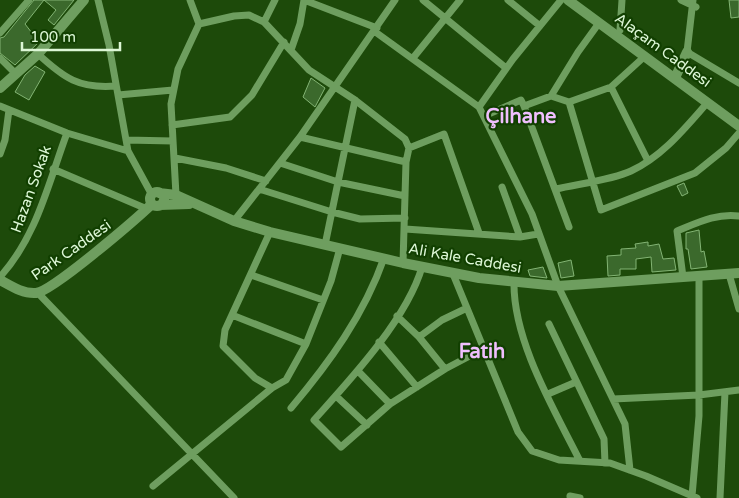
<svg xmlns="http://www.w3.org/2000/svg" width="739" height="498" viewBox="0 0 739 498" font-family="'Varela Round',sans-serif">
<style>
.building{fill:#3b692c;stroke:#83b474}
.lines{fill:none;stroke-linecap:round;stroke-linejoin:round}
.street{stroke:#6e9e5f;stroke-width:7}
.secondary{stroke:#6e9e5f;stroke-width:10}
.labels{text-anchor:middle;dominant-baseline:central;stroke-width:4.5;stroke-linejoin:round;paint-order:stroke}
.street-label{font-size:15px;fill:#ddf7d6;stroke:#113f00}
.district-label{font-size:20px;font-weight:bold;fill:#f0bffe;stroke:#113f00}
</style>
<rect width="100%" height="100%" fill="#1d4a0a"/>
<path class="building" d="M34,0H74L54,25L48,20L56,10L44,0L25,24L39,42L15,65L0,53V38L4,37Z
M729,0H739V17L731,18Z
M35,66L45,72L29,100L15,92L25,75Z
M311,78L325,88L315,107L303,97Z
M684,183L688,193L682,196L677,186Z
M699,230L701,252L704,251L707,267L691,269L688,249H686V233Z
M648,242V246L659,244L663,259L674,258L676,270L652,272L651,257L636,259V269H620V275L608,276L607,256L621,255V249L636,248L635,244Z
M571,260L574,276L561,278L558,263Z
M543,267L547,278L530,276L528,270Z"/>
<g class="lines">
<path class="street" d="M98,0L109,45L128,151L152,195
M190,0L199,24
M304,0L377,28
M423,0L506,68
M508,0L540,26
M681,0L696,7
M693,0L687,52L739,83
M264,22L275,0
M199,24L234,16L249,15L264,22L309,70L355,100L405,139L409,148L406,162L403,263
M620,30L622,0
M374,31L479,107L532,214L558,286L625,424L630,470
M0,33L29,0
M291,50L300,24L304,0
M38,54C64,78 79,89 116,86
M0,58L16,74
M413,58L460,0
M611,87L648,161
M118,95L173,90
M551,96L578,52L599,23
M569,102L601,210L695,173L726,148L739,133
M0,106L67,133L128,151
M524,106L569,227
M479,107L513,59L561,0
M484,116L521,100L524,106L551,96L569,102L611,87L645,56
M172,125L230,117L252,95L284,42
M300,137L406,162
M126,140L173,141
M409,148L444,134L479,233
M0,154L5,140L9,110
M175,158L226,168L266,181
M280,163L338,182L405,196
M53,169L147,209
M502,187L520,237
M259,189L332,212L360,219L405,218
M556,189C577,184 612,180 631,171C663,156 685,128 708,102
M176,195L171,104L178,69L199,24
M234,221L300,137L395,0
M405,229L520,237L538,234
M270,232L225,330L223,346L255,378L272,388L286,380L306,344L331,281L340,248
M325,245L355,100
M422,267C407,319 350,380 314,420L341,447L390,404L445,369L483,349
M453,274L518,432L532,451L559,460L610,463L646,476L697,498
M729,274L739,309
M251,275L323,300
M0,277C37,236 48,184 67,133
M683,277L677,231C697,223 716,213 739,216
M514,282C513,341 554,409 580,461
M38,293L234,498
M232,315L306,344
M397,316L419,337L445,369
M549,324L604,439L605,463
M419,337L442,320L467,308
M379,342L417,387
M358,371L390,404
M548,394L576,382
M336,396L367,425
M613,399L699,395L739,390
M291,408C329,363 364,315 384,258
M153,486L272,388
M570,496L580,498
M692,496L699,416V276
M720,498L725,392"/>
<path class="secondary" d="M568,0L739,126
M675,78L687,52
M0,88L38,54L84,0
M150 199a7 7 0 1 1 14 0a7 7 0 1 1-14 0Z
M159,193L176,195L234,221L270,232L403,263L479,278L558,286L739,273
M160,205L189,204
M0,280C11,286 23,294 36,293C53,291 136,219 152,204"/>
</g>
<g class="labels">
<g class="street-label">
<text transform="translate(663 50) rotate(36)">Alaçam Caddesi</text>
<text transform="translate(31 189) rotate(-70)">Hazan Sokak</text>
<text transform="translate(71 250) rotate(-35)">Park Caddesi</text>
<text transform="translate(465 258) rotate(10)">Ali Kale Caddesi</text>
</g>
<g class="district-label">
<text x="521" y="117">Çilhane</text>
<text x="482" y="352">Fatih</text>
</g>
</g>
<path d="M22 42v8h98v-8" fill="none" stroke="#ddf7d6" stroke-width="2.5"/>
<text x="30" y="42" font-size="15" fill="#ddf7d6" stroke="#113f00" stroke-width="4" paint-order="stroke">100 m</text>
</svg>
